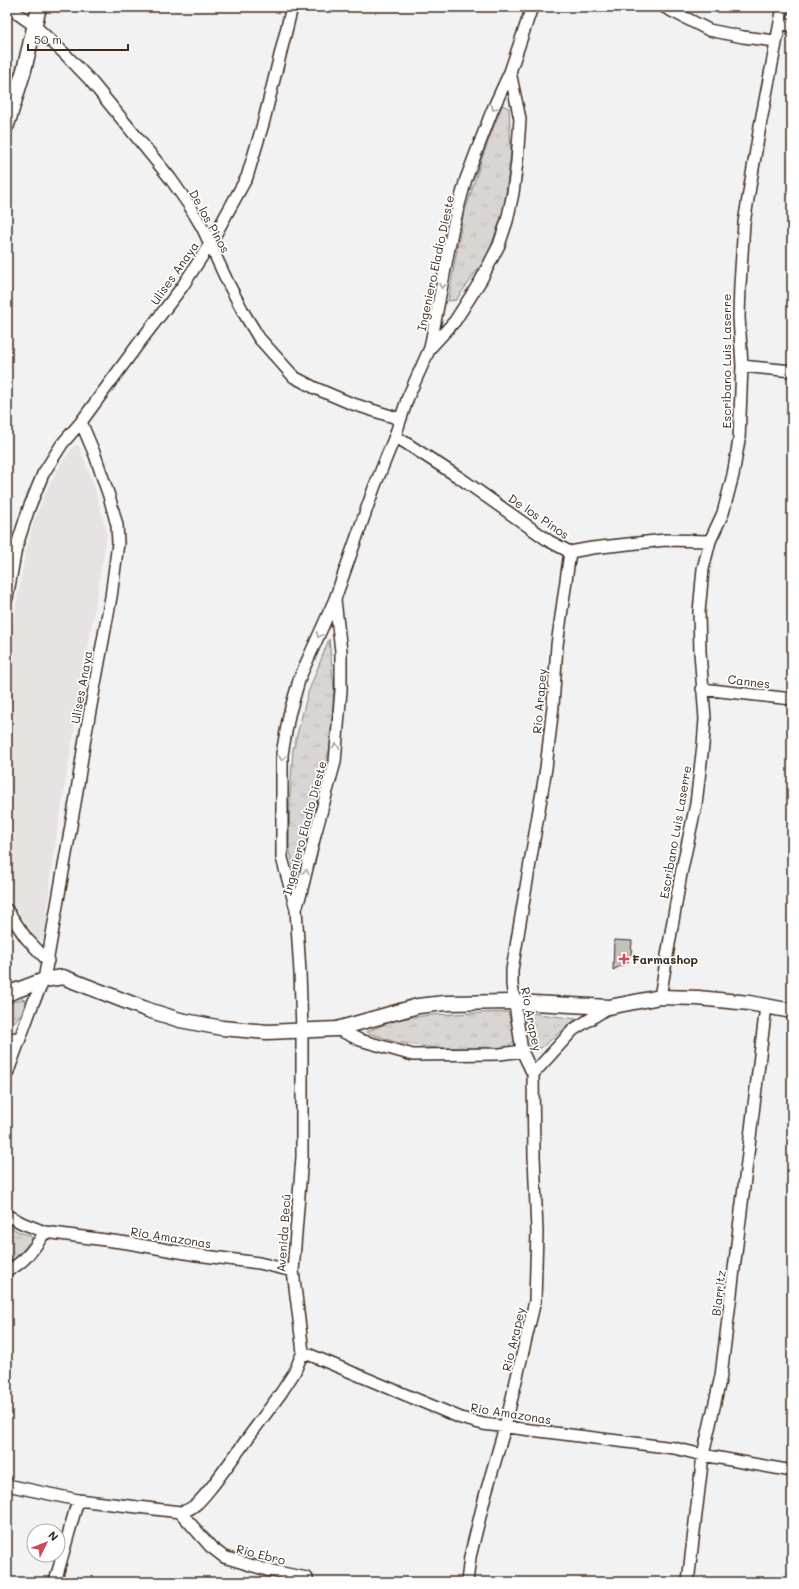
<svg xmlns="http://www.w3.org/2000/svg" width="799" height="1589" viewBox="0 0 799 1589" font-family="Mali,sans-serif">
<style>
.built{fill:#e6e3e2}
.grass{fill:url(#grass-tufts);stroke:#8a8078}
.building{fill:#c6c0bd;stroke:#3b2a1e}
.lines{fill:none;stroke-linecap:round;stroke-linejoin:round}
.minor-casing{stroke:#3b2a1e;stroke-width:14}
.tertiary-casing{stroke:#3b2a1e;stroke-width:17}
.minor{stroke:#fff;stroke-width:11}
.tertiary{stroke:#fff;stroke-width:14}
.oneway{stroke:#a79f9a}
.poi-dot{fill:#d1495b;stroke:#fff;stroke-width:1.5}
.labels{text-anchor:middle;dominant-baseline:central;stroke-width:3.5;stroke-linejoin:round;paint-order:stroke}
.street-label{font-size:12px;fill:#3b2a1e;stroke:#fff}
.poi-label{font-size:12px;font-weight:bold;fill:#3b2a1e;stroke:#fff;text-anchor:start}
</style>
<defs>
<pattern id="grass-tufts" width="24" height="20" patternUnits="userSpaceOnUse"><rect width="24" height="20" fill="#d8d5d2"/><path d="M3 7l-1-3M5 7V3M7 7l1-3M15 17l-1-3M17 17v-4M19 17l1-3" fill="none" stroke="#bab7b4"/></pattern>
</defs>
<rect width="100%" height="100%" fill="#f3f2f2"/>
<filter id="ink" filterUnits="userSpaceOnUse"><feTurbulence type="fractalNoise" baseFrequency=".025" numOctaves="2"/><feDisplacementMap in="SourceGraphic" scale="8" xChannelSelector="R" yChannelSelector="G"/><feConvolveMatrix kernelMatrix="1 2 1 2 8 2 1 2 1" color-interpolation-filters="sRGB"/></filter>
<g filter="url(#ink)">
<path class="built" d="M75,445L79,446L95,489L107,534L51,869L45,937L38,942L7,895V656L24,561L34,521L48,487L62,462Z"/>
<path class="grass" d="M502,105L509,108L511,152L504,209L488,255L456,300L448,301L462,221L483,155Z
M329,639L334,688L330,747L297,882L289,847L290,795L293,750L308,693Z
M24,999C28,1010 15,1022 7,1028V1004Z
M508,1012L516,1039L507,1048H434L395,1042L366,1032L395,1020L428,1015Z
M524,1012L576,1019L541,1048L530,1047Z
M7,1225L17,1231L31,1236L32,1240L15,1259L7,1262Z"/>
<path class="building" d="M614,940L632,941L631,955L628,962L613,970Z"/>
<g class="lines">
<g class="minor-casing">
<path id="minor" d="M8,7L35,26L65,54L90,80L170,178L189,205L203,229L228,283L245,315L259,338L294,377L315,388L350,403L400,419
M664,7L709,30L743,37L776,41
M780,23L792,26
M431,347L455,321L481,280L499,245L507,221L513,193L517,162L520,119L510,72
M742,366L792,371
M395,436L460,478L549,541L570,552L592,548L665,540L710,541
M7,598L16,548L29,508L43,474L62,444L81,422L139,343L182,287L210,244L247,177L263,124L292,7
M702,689L792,699
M296,909L301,893L315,835L335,762L341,690V651L335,600
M7,910L26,938L48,961
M660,997L681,874L696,804L703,745L705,719L700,652L699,612L703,569L710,541L723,513L733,475L739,440L742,366L739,317L740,285L744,223L760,126L783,7
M337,1029L360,1040L413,1055L500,1054L522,1051
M7,1039L19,1038
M7,1074L33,1003L44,980L76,797L85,738L111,597L118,543L117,525L109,496L95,455L81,422
M533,1074L573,1030L609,1007
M7,1215L22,1223L45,1232C34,1249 25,1262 7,1271
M45,1232L128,1243L197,1255L259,1263L293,1271
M303,1352L461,1418L483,1424L674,1448L703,1455L792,1471
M7,1485L78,1500L180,1512C195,1510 204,1496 214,1484L281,1393L294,1373L303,1352L293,1271L302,1157V1031L300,972L296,909L282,858V754L289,715L300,677L335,599L374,488L395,436L408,397L430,348L453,227L466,179L492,111L510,72L532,7
M180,1512L211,1547L224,1557L267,1570L307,1578
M55,1582L78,1500
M467,1582L470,1557L485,1496L505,1427L535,1301L537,1232L534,1156L533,1074L522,1051L512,985V970L546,768L553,706L557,645L570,552
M688,1582L703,1455L721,1376L766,1006"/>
</g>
<g class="tertiary-casing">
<path id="tertiary" d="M7,125L24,70L39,7
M7,994L44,980L63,977L148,1010L180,1020L222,1028L267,1032L337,1029L418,1006L445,1003L514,1002L609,1007L660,997L698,998L749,1003L792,1011"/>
</g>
<use href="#minor" class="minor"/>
<use href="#tertiary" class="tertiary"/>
</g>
<defs><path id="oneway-chevron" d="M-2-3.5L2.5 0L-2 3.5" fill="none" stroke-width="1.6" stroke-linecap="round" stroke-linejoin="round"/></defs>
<g class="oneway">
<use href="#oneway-chevron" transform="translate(494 108) rotate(114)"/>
<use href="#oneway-chevron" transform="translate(442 286) rotate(101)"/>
<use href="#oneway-chevron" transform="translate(319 635) rotate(114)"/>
<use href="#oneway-chevron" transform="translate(336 746) rotate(-85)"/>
<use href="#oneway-chevron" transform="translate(282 758) rotate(93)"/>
<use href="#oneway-chevron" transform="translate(306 872) rotate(-77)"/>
</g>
</g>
<path class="poi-dot" d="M622 953h4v4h4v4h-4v4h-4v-4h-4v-4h4z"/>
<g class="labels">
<g class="street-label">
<text transform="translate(210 221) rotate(61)">De los Pinos</text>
<text transform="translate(435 263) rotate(-78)">Ingeniero Eladio Dieste</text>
<text transform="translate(174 273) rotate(-55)">Ulises Anaya</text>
<text transform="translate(726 361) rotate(-90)">Escribano Luis Laserre</text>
<text transform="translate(539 516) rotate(34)">De los Pinos</text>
<text transform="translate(749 681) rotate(7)">Cannes</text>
<text transform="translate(81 687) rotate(-80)">Ulises Anaya</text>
<text transform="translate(539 701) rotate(-85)">Río Arapey</text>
<text transform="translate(304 828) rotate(-75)">Ingeniero Eladio Dieste</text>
<text transform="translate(675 832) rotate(-80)">Escribano Luis Laserre</text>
<text transform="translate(532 1019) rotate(79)">Río Arapey</text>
<text transform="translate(283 1233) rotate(-86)">Avenida Becú</text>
<text transform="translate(171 1237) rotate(9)">Río Amazonas</text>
<text transform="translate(718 1293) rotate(-83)">Biarritz</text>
<text transform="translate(513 1339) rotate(-77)">Río Arapey</text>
<text transform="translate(511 1413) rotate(9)">Río Amazonas</text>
<text transform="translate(261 1554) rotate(14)">Río Ebro</text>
</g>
<g class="poi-label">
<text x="632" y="959">Farmashop</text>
</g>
</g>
<rect width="799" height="1589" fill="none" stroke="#fff" stroke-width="24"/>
<rect x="12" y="12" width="775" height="1565" fill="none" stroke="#3b2a1e" stroke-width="1.5" filter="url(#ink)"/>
<g transform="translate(46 1543) rotate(47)"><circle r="19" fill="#ffffff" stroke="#b1aaa5"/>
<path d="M0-3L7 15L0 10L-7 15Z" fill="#d1495b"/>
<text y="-6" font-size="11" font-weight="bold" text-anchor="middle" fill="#3b2a1e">N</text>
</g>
<path d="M28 44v6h100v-6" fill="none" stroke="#3b2a1e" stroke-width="2"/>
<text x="34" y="44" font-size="12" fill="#3b2a1e" stroke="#ffffff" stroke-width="3" paint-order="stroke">50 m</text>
</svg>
